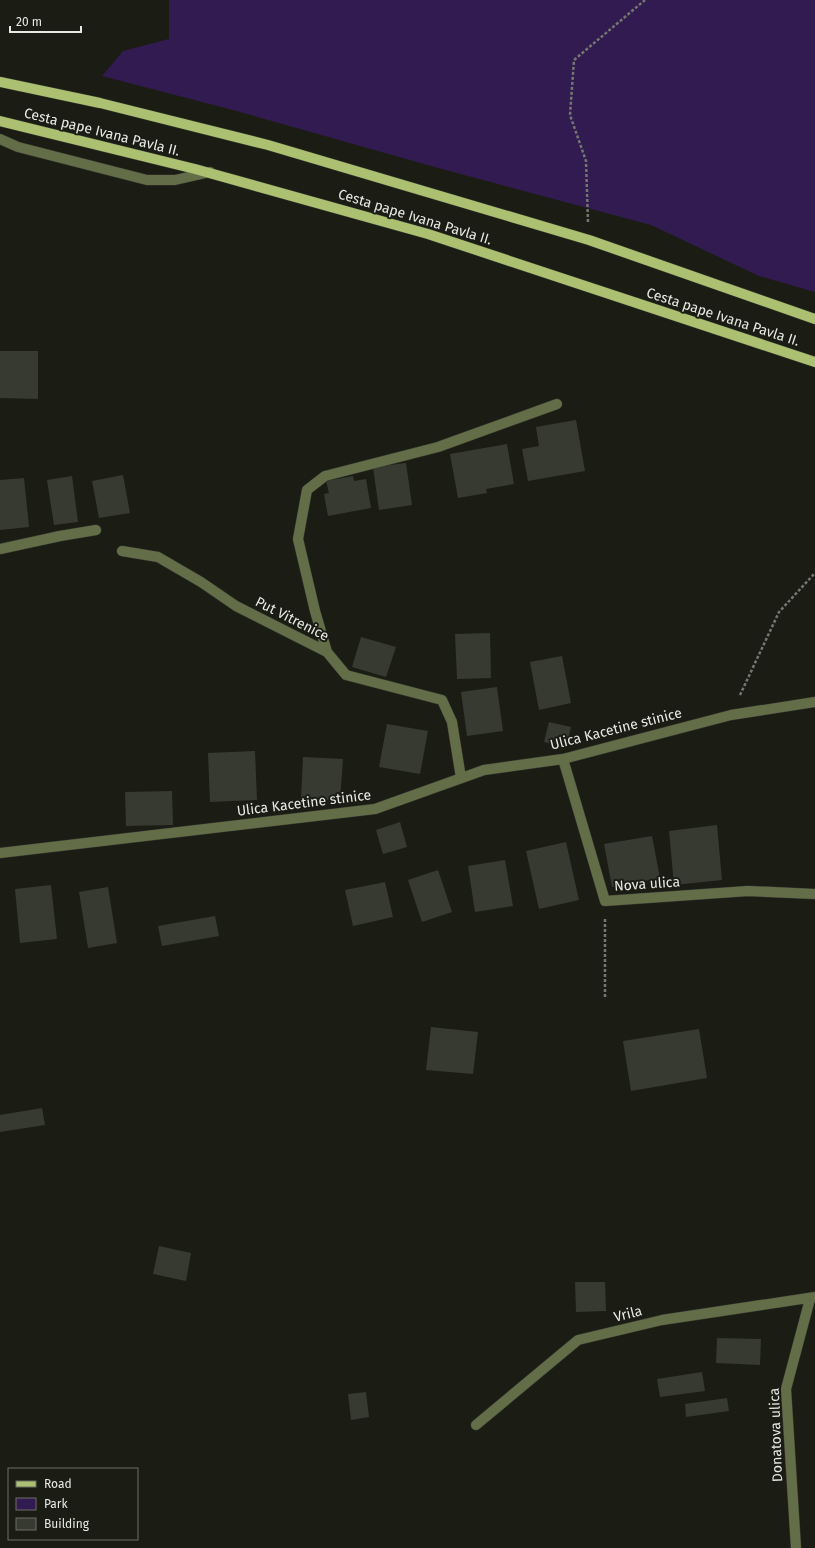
<svg xmlns="http://www.w3.org/2000/svg" width="815" height="1548" viewBox="0 0 815 1548" font-family="'Fira Sans',sans-serif">
<style>
.green{fill:#321b50}
.building{fill:#373a31}
.lines{fill:none;stroke-linecap:round;stroke-linejoin:round}
.minor-casing{stroke:#383a32;stroke-width:11}
.major-casing{stroke:#383a32;stroke-width:11}
.path{stroke:#74766f;stroke-width:2.5;stroke-dasharray:3 2;stroke-linecap:butt}
.minor{stroke:#636d48;stroke-width:10}
.major{stroke:#abc071;stroke-width:10}
.labels{text-anchor:middle;dominant-baseline:central;stroke-width:4;stroke-linejoin:round;paint-order:stroke}
.street-label{font-size:14px;fill:#e7e9e3;stroke:#1b1d15}
</style>
<rect width="100%" height="100%" fill="#1b1d15"/>
<path class="green" d="M169,0H815V292L759,276L651,225L431,166L233,110L102,76L123,51L169,39Z"/>
<path class="building" d="M0,351H38V399L0,398Z
M576,420L585,471L528,481L522,449L539,446L536,427Z
M507,444L514,484L486,489L487,493L458,498L450,454Z
M406,463L412,505L379,510L373,467Z
M123,475L130,513L99,518L92,481Z
M72,476L78,522L54,525L47,480Z
M353,476L354,481L366,479L371,508L328,516L324,494L329,493L326,481Z
M24,478L29,527L0,530V480Z
M490,633L491,678L457,679L455,634Z
M361,637L396,647L386,677L352,667Z
M562,656L571,703L539,710L530,662Z
M497,687L503,731L467,736L461,692Z
M549,722L571,727L566,748L544,742Z
M387,724L428,731L420,774L379,767Z
M255,751L257,800L210,802L208,753Z
M303,757L343,759L340,801L301,798Z
M172,791L173,825L126,826L125,792Z
M400,822L407,847L383,854L376,830Z
M717,825L722,880L674,885L669,831Z
M652,836L660,878L612,887L604,844Z
M566,842L579,900L539,909L526,851Z
M505,860L513,906L475,912L468,866Z
M438,870L452,912L422,922L408,880Z
M385,882L393,917L353,926L345,890Z
M51,885L57,939L20,943L15,889Z
M108,887L117,943L88,948L79,892Z
M215,916L219,936L162,946L158,926Z
M431,1027L478,1032L473,1074L426,1070Z
M699,1029L707,1078L631,1091L623,1041Z
M42,1108L45,1125L0,1132V1115Z
M159,1246L191,1253L186,1281L153,1274Z
M575,1282H605L606,1311L576,1312Z
M717,1338L761,1339L760,1365L716,1363Z
M702,1372L705,1391L660,1397L657,1379Z
M366,1392L369,1417L351,1420L348,1394Z
M727,1398L729,1411L686,1417L685,1404Z"/>
<g class="lines">
<g class="minor-casing">
<path id="minor" d="M0,139L18,147L147,180H175L210,172
M0,549L60,536L96,530
M122,551L158,557L201,582L236,606L327,652L346,675L442,700L452,722L461,778
M327,652L315,611L298,539L307,490L325,476L438,447L557,404
M563,759L605,901L748,891L815,894
M0,853L375,809L484,770L563,759L731,715L815,702
M476,1425L578,1340L662,1320L815,1297
M796,1548L786,1389L810,1299"/>
</g>
<g class="major-casing">
<path id="major" d="M0,82L100,103L268,145L589,240L815,319
M0,121L195,169L428,234L815,362"/>
</g>
<path class="path" d="M588,222L586,161L570,115L574,60L645,0
M740,695L779,612L815,573
M605,997V918"/>
<use href="#minor" class="minor"/>
<use href="#major" class="major"/>
</g>
<g class="labels">
<g class="street-label">
<text transform="translate(102 132) rotate(14)">Cesta pape Ivana Pavla II.</text>
<text transform="translate(415 217) rotate(17)">Cesta pape Ivana Pavla II.</text>
<text transform="translate(723 317) rotate(18)">Cesta pape Ivana Pavla II.</text>
<text transform="translate(292 619) rotate(27)">Put Vitrenice</text>
<text transform="translate(616 729) rotate(-14)">Ulica Kacetine stinice</text>
<text transform="translate(304 803) rotate(-7)">Ulica Kacetine stinice</text>
<text transform="translate(647 884) rotate(-4)">Nova ulica</text>
<text transform="translate(628 1314) rotate(-14)">Vrila</text>
<text transform="translate(776 1435) rotate(-92)">Donatova ulica</text>
</g>
</g>
<rect x="8" y="1468" width="130" height="72" fill="#1b1d15" stroke="#6d6f67"/>
<rect x="16" y="1481" width="20" height="6" fill="#abc071" stroke="#6d6f67"/>
<text x="44" y="1488" font-size="12" fill="#e7e9e3">Road</text>
<rect x="16" y="1498" width="20" height="12" fill="#321b50" stroke="#6d6f67"/>
<text x="44" y="1508" font-size="12" fill="#e7e9e3">Park</text>
<rect x="16" y="1518" width="20" height="12" fill="#373a31" stroke="#6d6f67"/>
<text x="44" y="1528" font-size="12" fill="#e7e9e3">Building</text>
<path d="M10 26v6h71v-6" fill="none" stroke="#e7e9e3" stroke-width="2"/>
<text x="16" y="26" font-size="12" fill="#e7e9e3" stroke="#1b1d15" stroke-width="3" paint-order="stroke">20 m</text>
</svg>
